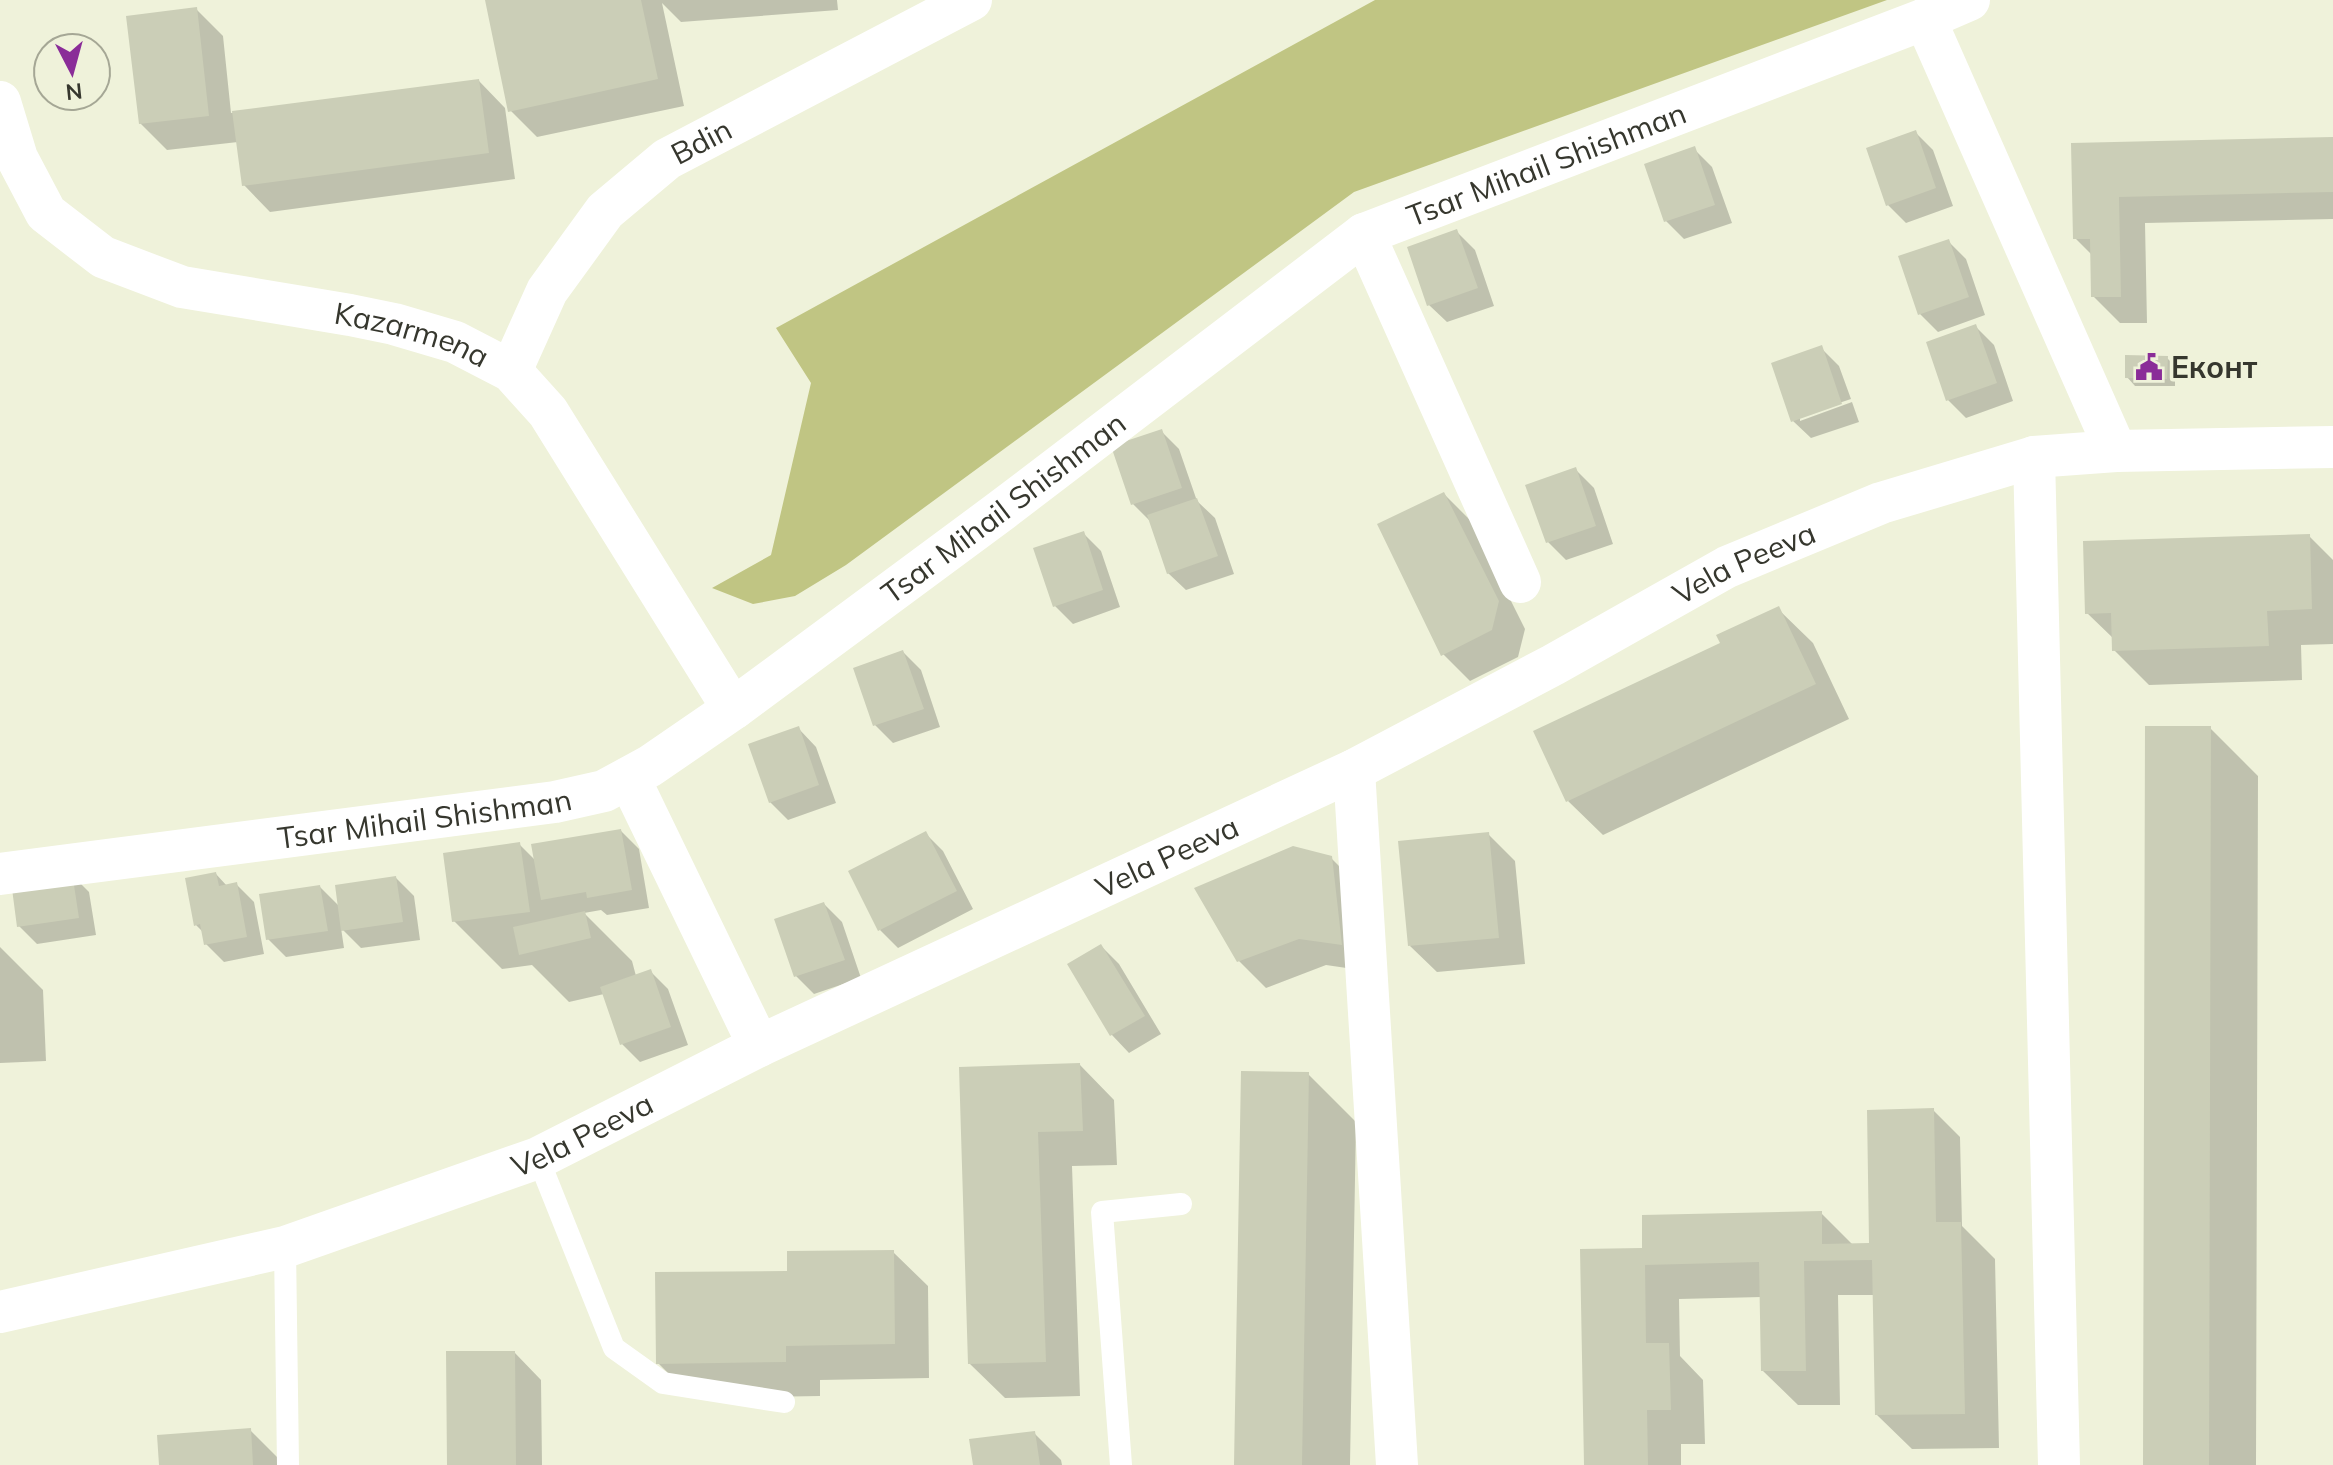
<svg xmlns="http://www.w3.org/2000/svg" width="2333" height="1465" viewBox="0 0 2333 1465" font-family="Mulish,sans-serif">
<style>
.green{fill:#c0c583}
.shadow{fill:#0003}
.building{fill:#cbceb7}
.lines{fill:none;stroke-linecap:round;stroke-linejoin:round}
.service{stroke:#fff;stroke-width:22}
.minor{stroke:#fff;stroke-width:42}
.labels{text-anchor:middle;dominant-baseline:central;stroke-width:7;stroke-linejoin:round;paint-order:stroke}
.street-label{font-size:30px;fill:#36372e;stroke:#eff2da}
.poi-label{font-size:30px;font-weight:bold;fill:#36372e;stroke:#eff2da;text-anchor:start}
</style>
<rect width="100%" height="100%" fill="#eff2da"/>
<path class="green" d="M1375,0H1887L1354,192L846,565L795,596L753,604L712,588L771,555L811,383L776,328Z"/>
<path class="shadow" d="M487,0H837L838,10L681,22L662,3L684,106L537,137L510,110Z
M196,9L223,36L231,113L479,81L505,108L515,179L270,212L244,185L238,142L167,150L140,123Z
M1915,132L1933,150L1953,206L1906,223L1888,205Z
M2333,139V219L2145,223L2147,323H2120L2093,296L2092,255L2075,238L2073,145Z
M1694,149L1712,167L1732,223L1684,239L1666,221Z
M1457,232L1475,250L1494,306L1447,322L1429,305Z
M1948,241L1966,259L1985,315L1938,332L1920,314Z
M1976,327L1994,345L2013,401L1966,418L1948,400Z
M1821,348L1839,366L1851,399L1800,416V421L1852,402L1859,422L1811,438L1793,421Z
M2167,358L2175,366V386H2135L2127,377Z
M1161,431L1179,449L1197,501L1215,518L1234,574L1186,590L1168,573L1151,522L1133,504Z
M1576,470L1594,488L1613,544L1566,560L1548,542Z
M1444,494L1471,521L1525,629L1518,657L1470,681L1443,654Z
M1083,533L1101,551L1120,607L1073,624L1055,606Z
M2309,536L2333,560V644L2301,645L2302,680L2149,685L2114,650V639L2087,613Z
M1778,609L1813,643L1849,719L1603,835L1568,801L1722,644Z
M903,652L921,670L940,727L893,743L875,725L855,669Z
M2210,728L2258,776L2256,1465H2145Z
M799,729L816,747L836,803L788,820L770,802Z
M621,831L639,849L649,908L607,915L601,910L584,913L632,961L636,976L650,971L668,989L688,1045L640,1062L622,1044L604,994L569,1002L532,965L502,969L454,921L519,844L536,861Z
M925,833L943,851L973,909L898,948L880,930Z
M1488,834L1515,861L1525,964L1437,972L1410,946Z
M1331,858L1358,885L1367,971L1326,965L1266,988L1239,961Z
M71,874L89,892L96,935L37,944L19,926Z
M216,874L227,886L236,884L254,902L264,954L224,962L206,944L203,932L196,925Z
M396,878L414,896L420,940L361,948L341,928L344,948L286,957L268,939L320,887L340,907Z
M824,904L842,922L861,978L814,994L796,976Z
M1101,946L1119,964L1161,1034L1129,1053L1112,1035L1070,965Z
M0,947L43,990L46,1061L0,1063Z
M1080,1065L1114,1100L1117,1165L1072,1166L1080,1396L1005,1398L970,1364L961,1069Z
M1308,1074L1356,1122L1350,1465H1236Z
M1933,1110L1960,1137L1962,1226L1995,1259L1999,1448L1912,1449L1877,1415L1875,1295H1838L1840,1405H1798L1763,1371L1762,1297L1679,1299L1680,1356L1703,1380L1705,1444H1681V1465H1586L1644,1250L1821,1213L1854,1246L1871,1245Z
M893,1252L928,1286L929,1378L820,1380V1396L693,1398L658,1363L789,1273Z
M515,1353L541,1380L542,1465H449Z
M250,1430L285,1465H161Z
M1034,1433L1061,1460L1062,1465H975Z"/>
<path class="building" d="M485,0H641L658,79L508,112Z
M197,7L209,116L139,124L126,16Z
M479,79L489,153L242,186L232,111Z
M1916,130L1936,188L1886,206L1866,148Z
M2333,137V192L2119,197L2121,297H2091L2090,239H2073L2071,143Z
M1695,146L1715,205L1664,222L1644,164Z
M1457,229L1478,288L1427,306L1407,247Z
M1949,239L1969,297L1918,315L1898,256Z
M1976,324L1997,383L1946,401L1926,342Z
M1822,345L1842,404L1791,422L1771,363Z
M2125,355L2168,356L2167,379L2125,378Z
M1162,429L1182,488L1131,505L1111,446Z
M1576,467L1596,526L1546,543L1525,485Z
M1444,492L1499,601L1492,630L1441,656L1377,524Z
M1197,498L1218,556L1167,574L1147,515Z
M1084,531L1103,590L1053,607L1033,548Z
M2310,534L2312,609L2267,611L2269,646L2112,651L2111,613L2085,614L2083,541Z
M1779,606L1816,684L1566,802L1533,731L1720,643L1716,635Z
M903,650L924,709L873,726L853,668Z
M799,726L819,785L769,803L748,744Z
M2145,726H2211L2209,1465H2143Z
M621,829L632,890L587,898L586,892L541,900L531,844Z
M926,831L957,891L878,931L848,871Z
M1489,832L1499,938L1408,946L1398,841Z
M520,842L530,912L452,922L443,853Z
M1293,846L1332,856L1342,945L1299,939L1237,962L1194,888Z
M72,872L79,918L17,927L11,881Z
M216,872L219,886L237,882L247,937L204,945L200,924L194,926L185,878Z
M396,876L403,922L341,931L335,885Z
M320,885L328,931L266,940L259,894Z
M824,902L845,960L794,977L774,919Z
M585,911L591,938L519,955L513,927Z
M1101,944L1145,1016L1110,1036L1067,964Z
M651,969L671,1027L620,1045L600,987Z
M1080,1063L1083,1131L1038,1132L1046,1362L968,1364L959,1067Z
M1241,1071L1309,1072L1302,1465H1234Z
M1934,1108L1936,1222H1961L1965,1414L1875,1415L1872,1260L1804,1261L1806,1371H1761L1759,1262L1645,1265L1646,1343H1669L1671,1410H1647L1648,1465H1584L1580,1249L1642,1248V1215L1822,1211V1244L1869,1243L1867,1110Z
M894,1250L895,1344L786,1346V1362L656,1364L655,1272L787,1271V1251Z
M446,1351H515L516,1465H447Z
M251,1428L253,1465H159L157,1435Z
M1035,1431L1040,1465H973L969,1439Z"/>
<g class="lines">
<path class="service" d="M538,1158L614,1348L663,1383L784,1402
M285,1247L288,1465
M1121,1465L1102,1212L1181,1204"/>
<g class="minor">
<path d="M1925,19L2116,451"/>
<path id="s1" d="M0,102L17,158L46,213L103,257L182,287L350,315L394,324L455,342L511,371L548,412L733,709"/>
<path d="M1364,234L1520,582"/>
<path id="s2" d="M511,371L547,291L605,211L667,159L971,0"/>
<path d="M2034,457L2059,1465"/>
<path d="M1354,770L1397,1465"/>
<path d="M629,778L759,1046"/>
<path id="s3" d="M0,874L555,802L604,791L650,766L733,709L1002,510L1364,234L1925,19L1969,0"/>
<path id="s4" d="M0,1312L285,1247L538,1158L759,1046L1354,770L1553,665L1727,567L1881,503L2034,457L2116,451L2333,447"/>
</g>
</g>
<defs>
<g id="civic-bare" transform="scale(2.16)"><path d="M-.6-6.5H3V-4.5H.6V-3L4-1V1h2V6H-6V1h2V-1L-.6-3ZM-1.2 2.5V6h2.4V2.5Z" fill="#8a2d98" stroke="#eff2da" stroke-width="2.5" paint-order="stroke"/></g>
</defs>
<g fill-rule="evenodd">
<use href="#civic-bare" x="2149" y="367"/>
</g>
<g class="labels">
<g class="street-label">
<text stroke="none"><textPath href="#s2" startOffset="306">Bdin</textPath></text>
<text stroke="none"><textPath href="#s3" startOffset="1748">Tsar Mihail Shishman</textPath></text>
<text stroke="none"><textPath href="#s1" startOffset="512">Kazarmena</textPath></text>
<text stroke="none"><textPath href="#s3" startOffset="1100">Tsar Mihail Shishman</textPath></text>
<text stroke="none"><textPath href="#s4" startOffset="1906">Vela Peeva</textPath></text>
<text stroke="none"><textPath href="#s3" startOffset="428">Tsar Mihail Shishman</textPath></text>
<text stroke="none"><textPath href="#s4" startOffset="1258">Vela Peeva</textPath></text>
<text stroke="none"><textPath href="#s4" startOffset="610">Vela Peeva</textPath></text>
</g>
<g class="poi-label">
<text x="2171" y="367">Еконт</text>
</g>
</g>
<g transform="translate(72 72) rotate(174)"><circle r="38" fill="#eff2da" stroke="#a5a795" stroke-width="2"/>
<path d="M0-6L14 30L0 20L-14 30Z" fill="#8a2d98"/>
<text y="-12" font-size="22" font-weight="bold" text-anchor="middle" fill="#36372e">N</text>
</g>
</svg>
